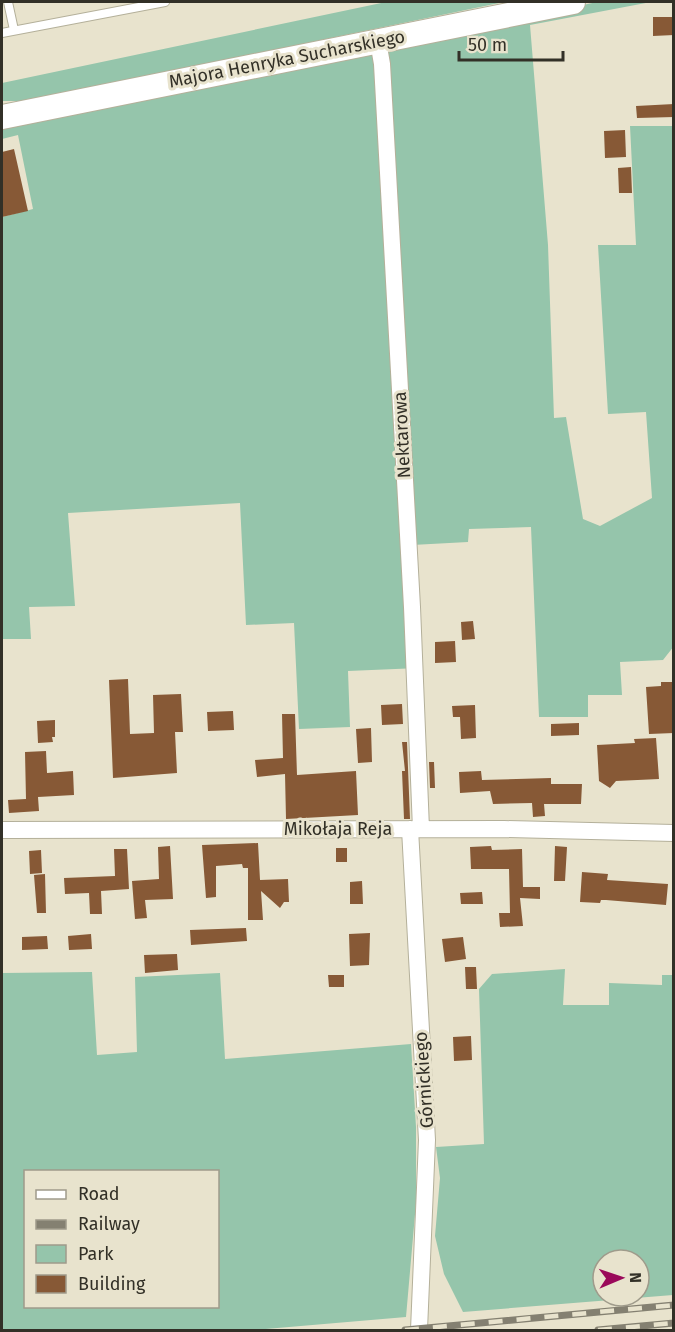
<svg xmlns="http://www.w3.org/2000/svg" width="675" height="1332" viewBox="0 0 675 1332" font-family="'Fira Sans',sans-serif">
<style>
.green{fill:#95c5ab;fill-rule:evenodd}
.building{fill:#875936}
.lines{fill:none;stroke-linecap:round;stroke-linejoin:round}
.lane-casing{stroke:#b4b09a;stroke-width:10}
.street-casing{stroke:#b4b09a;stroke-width:18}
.secondary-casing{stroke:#b4b09a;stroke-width:26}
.lane{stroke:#fff;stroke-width:8}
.street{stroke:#fff;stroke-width:16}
.secondary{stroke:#fff;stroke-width:24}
.rail-casing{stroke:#848071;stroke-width:7}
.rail{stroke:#e8e3cd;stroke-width:4.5;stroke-dasharray:14;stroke-linecap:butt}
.labels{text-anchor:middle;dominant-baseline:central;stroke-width:6;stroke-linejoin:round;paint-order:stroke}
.street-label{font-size:18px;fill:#323027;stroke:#e8e3cd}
</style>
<rect width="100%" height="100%" fill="#e8e3cd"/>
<path class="green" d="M386,2H504L29,101H2V83Z
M597,2H651L530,25L548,245L554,418L566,417L583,519L600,526L652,498L646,412L608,414L598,245H636L630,126H673L674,646L663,660L620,662L622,695H588V717H539L531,527L469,529L468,542L412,545L419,668L348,671L350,727L299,729L294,623L246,625L240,503L68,513L75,606L29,607L31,639H2V217L33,209L18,135L2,139V129Z
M565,969L563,1005H609V983L662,985V975H673V1295L463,1312L444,1274L435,1236L440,1178L436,1147L484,1144L479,989L492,974ZM603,1260H639V1296H603Z
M92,972L97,1055L137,1052L135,977L220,973L225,1059L411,1044L416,1127V1203L406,1317L254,1330H2V973ZM26,1172H218V1306H26Z"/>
<path class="building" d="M653,17H674V35L653,36Z
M674,104V117L637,118L636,106Z
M625,130L626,157L605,158L604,131Z
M14,149L28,211L2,217V152Z
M631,167L632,193H619L618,168Z
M473,621L475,639L462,640L461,622Z
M455,641L456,662L435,663V642Z
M128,679L130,734L154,733L153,695L181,694L183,732H175L177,773L113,778L109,680Z
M661,682H672L674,733L649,734L646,687L661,686Z
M402,704L403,724L382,725L381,705Z
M475,705L476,738L461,739L460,717H453L452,706Z
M233,711L234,730L208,731L207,712Z
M282,714H295L297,775L356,771L358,815L286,819L285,774L257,777L255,760L283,758Z
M55,720V737H52L53,742L38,743L37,721Z
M579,723V735L551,736V724Z
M371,728L372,762L358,763L356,729Z
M656,738L659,779L616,781L610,788L599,781L597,745L635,743L634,739Z
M402,742H407L410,819H404L402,771H405Z
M46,751L47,773L73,771L74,795L38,797L39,811L9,813L8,800L26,799L25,752Z
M429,762H434L435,788H430Z
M481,771L482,780L551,778V784H582L581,804H544L545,816L533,817L532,803L493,804L490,791L460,793L459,772Z
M258,843L260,880L288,879L289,902H284L280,908L261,891L263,920H248V868H243L242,864L216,866V897L206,898L202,845Z
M170,846L173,899L145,900L147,918L135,919L132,881L159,879L158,847Z
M491,846L492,850L522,849L523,887H540V899L520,898L523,926L500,927L499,913H510L509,869H471L470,847Z
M555,846L567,847L565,881H554Z
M336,848H347V862H336Z
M114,849H127L129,889L101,891L102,914H90L89,893L65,894L64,878L115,876Z
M41,850L42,873L30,874L29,851Z
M582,872L608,874L607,880L668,884L666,905L606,900H601L600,903L580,902Z
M45,874L46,913H37L34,875Z
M362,881L363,904H350V882Z
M482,892L483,904H461L460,893Z
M246,928L247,941L191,945L190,930Z
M370,933L369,965L350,966L349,934Z
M91,934L92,949L69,950L68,936Z
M47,936L48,949L22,950V937Z
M463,937L466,959L445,962L442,939Z
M177,954L178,970L145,973L144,955Z
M465,967H476L477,989H466Z
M328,975H344V987H329Z
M471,1036L472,1060L454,1061L453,1037Z"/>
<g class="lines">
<g class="lane-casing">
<path id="lane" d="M8,2L14,30
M2,33L165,2"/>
</g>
<g class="street-casing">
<path id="street" d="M378,41L382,64L412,607L421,829
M410,829L427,1140L419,1330
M2,830L504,829L674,833"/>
</g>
<g class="secondary-casing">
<path id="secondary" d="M2,117L573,2"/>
</g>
<use href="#lane" class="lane"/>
<use href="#street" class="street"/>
<use href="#secondary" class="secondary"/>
<g class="rail-casing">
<path id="rail" d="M405,1330L674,1305
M598,1330L674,1323"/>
</g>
<use href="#rail" class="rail"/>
</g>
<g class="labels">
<g class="street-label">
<text transform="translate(287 59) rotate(-11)">Majora Henryka Sucharskiego</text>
<text transform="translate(402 435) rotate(-93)">Nektarowa</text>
<text x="338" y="829">Mikołaja Reja</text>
<text transform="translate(424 1080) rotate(-94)">Górnickiego</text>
</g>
</g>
<rect width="675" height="1332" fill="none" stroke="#323027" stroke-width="6"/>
<rect x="24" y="1170" width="195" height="138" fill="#e8e3cd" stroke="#9f9b8b" stroke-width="1.5"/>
<rect x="36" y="1190" width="30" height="9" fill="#ffffff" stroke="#9f9b8b" stroke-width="1.5"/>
<text x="78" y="1200" font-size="18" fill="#323027">Road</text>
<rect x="36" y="1220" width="30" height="9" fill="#848071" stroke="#9f9b8b" stroke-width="1.5"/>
<text x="78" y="1230" font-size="18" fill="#323027">Railway</text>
<rect x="36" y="1245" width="30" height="18" fill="#95c5ab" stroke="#9f9b8b" stroke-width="1.5"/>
<text x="78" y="1260" font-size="18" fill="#323027">Park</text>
<rect x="36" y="1275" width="30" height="18" fill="#875936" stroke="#9f9b8b" stroke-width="1.5"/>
<text x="78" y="1290" font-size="18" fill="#323027">Building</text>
<g transform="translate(621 1278) rotate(88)"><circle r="28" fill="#e8e3cd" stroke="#9f9b8b" stroke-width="1.5"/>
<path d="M0-4.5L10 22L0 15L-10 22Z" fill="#9a095a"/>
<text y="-9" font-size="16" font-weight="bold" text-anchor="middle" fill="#323027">N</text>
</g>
<path d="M459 51v9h104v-9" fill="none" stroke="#323027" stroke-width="3"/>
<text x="468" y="51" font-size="18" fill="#323027" stroke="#e8e3cd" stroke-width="4.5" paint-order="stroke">50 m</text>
</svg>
